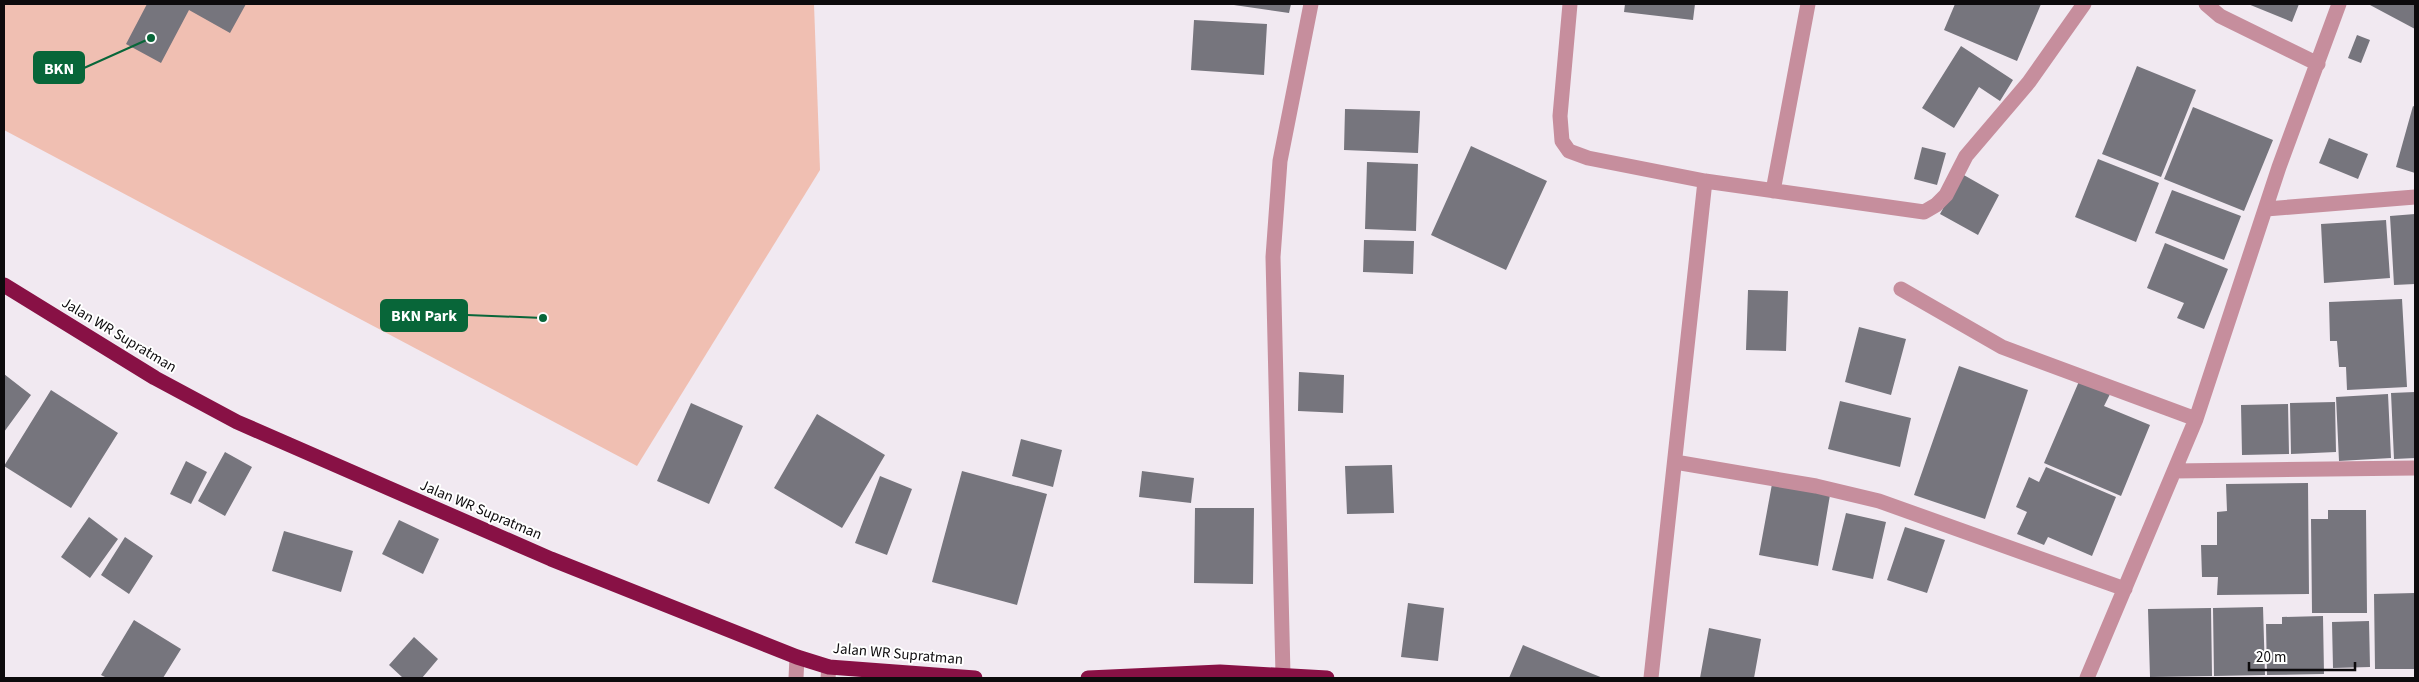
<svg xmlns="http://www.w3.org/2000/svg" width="2419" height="682" viewBox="0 0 2419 682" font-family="'Source Sans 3',sans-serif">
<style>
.green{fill:#f0bfb2}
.building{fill:#76757d}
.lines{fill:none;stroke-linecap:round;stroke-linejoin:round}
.minor{stroke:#c68e9d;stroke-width:15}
.highway{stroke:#881145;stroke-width:15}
.labels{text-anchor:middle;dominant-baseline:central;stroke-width:4;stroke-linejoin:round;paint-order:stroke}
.street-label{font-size:15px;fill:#0d0b0d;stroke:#fff}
.leader{fill:none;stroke:#086639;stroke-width:2}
.callout-dot{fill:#086639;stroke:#fff;stroke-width:2}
.callout{fill:#086639;stroke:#086639;stroke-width:2}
.callout-label{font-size:16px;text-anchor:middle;font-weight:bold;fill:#fff}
</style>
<rect width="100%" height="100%" fill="#f1e9f1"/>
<path class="green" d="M4,4H814L820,170L637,466L4,130Z"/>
<path class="building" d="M147,4H246L230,33L189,10L161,63L126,44Z
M1227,4H1291L1289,13Z
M1625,4H1695L1693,20L1624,12Z
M1955,4H2041L2017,61L1944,30Z
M2248,4H2299L2292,22Z
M2370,4H2415V29L2370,5Z
M1194,20L1267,24L1264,75L1191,70Z
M2357,35L2370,40L2361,63L2348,58Z
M1961,46L2013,80L2000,101L1979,87L1954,128L1922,108Z
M2137,66L2196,90L2161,177L2102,154Z
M2413,106L2415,107V173L2396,167Z
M2193,107L2273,140L2244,211L2164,179Z
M1345,109L1420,111L1418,153L1344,150Z
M2329,138L2368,154L2358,179L2319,163Z
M1471,146L1547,181L1506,270L1431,235Z
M1922,147L1946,153L1937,185L1914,179Z
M2098,159L2159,183L2136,242L2075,217Z
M1367,162L1418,164L1416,231L1365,229Z
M1962,174L1999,195L1978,235L1940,214Z
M2172,190L2241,216L2224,260L2155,233Z
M2415,214V284L2394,285L2390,216Z
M2386,220L2390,278L2324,283L2321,224Z
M1364,240L1414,241L1413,274L1363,272Z
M2165,243L2228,269L2204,329L2177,318L2184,303L2147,288Z
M1748,290L1788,291L1786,351L1746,350Z
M2402,299L2407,387L2347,390L2346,367H2339L2337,341H2330L2329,302Z
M1859,327L1906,339L1891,395L1845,382Z
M1959,366L2028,390L1985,519L1914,495Z
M1299,372L1344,375L1343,413L1298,411Z
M4,374L31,395L4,432Z
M2080,379L2111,392L2104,406L2150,425L2121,496L2044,463Z
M51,390L118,433L71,508L4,466Z
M2415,392V458L2394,459L2391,393Z
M2388,394L2391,458L2339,461L2336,397Z
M1840,401L1911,418L1900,467L1828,449Z
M2335,402L2336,452L2291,454L2290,403Z
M691,403L743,426L709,504L657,481Z
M2288,404L2289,454L2242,455L2241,405Z
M817,414L885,455L842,528L774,488Z
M1021,439L1062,450L1053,487L1012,476Z
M225,452L252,467L225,516L198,501Z
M186,461L207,472L191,504L170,494Z
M1392,465L1394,513L1347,514L1345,466Z
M2046,467L2116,497L2092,556L2048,537L2044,545L2017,534L2027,512L2016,507L2029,477L2039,482Z
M962,471L1047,494L1017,605L932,582Z
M1142,471L1194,478L1191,503L1139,497Z
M880,476L912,489L887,555L855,543Z
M2308,483L2309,594L2217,595L2218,577H2202L2201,545H2217V512L2227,511L2226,484Z
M1772,484L1830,495L1818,566L1759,555Z
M1195,508H1254L1253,584L1194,583Z
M2328,510H2366L2367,613H2312L2311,519H2328Z
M1846,513L1886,522L1873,579L1832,570Z
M89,517L118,539L90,578L61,557Z
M399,520L439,539L423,574L382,554Z
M1905,527L1945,540L1927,593L1887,580Z
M284,531L353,551L341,592L272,571Z
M125,537L153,556L129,594L101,575Z
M2415,593V669H2375L2374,594Z
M1408,603L1444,608L1438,661L1401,657Z
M2263,607L2265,675L2214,676L2213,608Z
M2211,608L2212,676L2150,677L2148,609Z
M2323,616L2324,674L2267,675L2266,624H2282V617Z
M134,620L181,649L163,678H107L101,675Z
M2369,621L2370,667L2333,668L2332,622Z
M1709,628L1761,639L1754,678H1700Z
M414,637L438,659L422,678H403L389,665Z
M1523,645L1578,668L1603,678H1509Z"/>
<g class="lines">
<path class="minor" d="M1570,4L1560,116L1562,141L1569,151L1588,158L1705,181L1924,212L1936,205L1946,195L1966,156L2029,82L2084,4
M2206,4L2220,16L2318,64
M1773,191L1808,4
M2266,209L2415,197
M1901,289L2002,347L2196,419
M1675,462L1816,486L1879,501L2125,589
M2174,471L2415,468
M1283,675L1273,257L1280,161L1311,4
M796,678L797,657
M828,678L829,667
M1651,678L1705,181
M2087,678L2196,419L2279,167L2339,4"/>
<path class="highway" d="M4,285L155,378L237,422L551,559L797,657L829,667L975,678
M1088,678L1220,672L1327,678"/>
</g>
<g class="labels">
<g class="street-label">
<text transform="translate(119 335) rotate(31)">Jalan WR Supratman</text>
<text transform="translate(481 510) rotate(23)">Jalan WR Supratman</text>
<text transform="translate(898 654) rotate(5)">Jalan WR Supratman</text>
</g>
</g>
<path class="leader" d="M151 38L84 68M543 318L467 315"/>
<g class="callout-dot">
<circle cx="151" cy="38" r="5"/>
<circle cx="543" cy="318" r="5"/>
</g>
<g class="callout">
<rect x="34" y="52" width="50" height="31" rx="5"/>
<rect x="381" y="300" width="86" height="31" rx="5"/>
</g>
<g class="callout-label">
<text x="59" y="74">BKN</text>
<text x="424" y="321">BKN Park</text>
</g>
<rect width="2419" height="682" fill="none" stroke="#0d0b0d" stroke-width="10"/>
<path d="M2249 662v8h106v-8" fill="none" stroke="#0d0b0d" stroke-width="2.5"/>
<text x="2256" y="662" font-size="15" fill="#0d0b0d" stroke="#ffffff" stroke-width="4" paint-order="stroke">20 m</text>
</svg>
